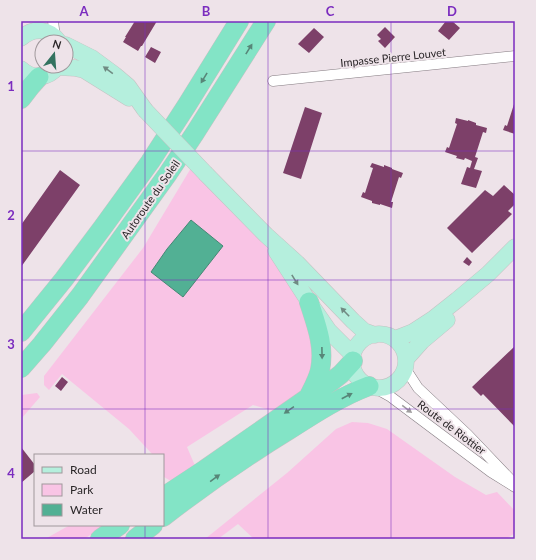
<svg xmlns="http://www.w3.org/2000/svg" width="536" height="560" viewBox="0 0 536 560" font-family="Lato,sans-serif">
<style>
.green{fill:#f9c4e5}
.water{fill:#52b094;stroke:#468774}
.building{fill:#7d4069}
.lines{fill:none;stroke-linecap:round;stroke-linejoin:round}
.minor-casing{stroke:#847b81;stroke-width:11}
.primary-casing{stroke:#c4c3c3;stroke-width:17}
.motorway-casing{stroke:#c4c3c3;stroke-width:20}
.minor{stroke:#fff;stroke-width:10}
.primary{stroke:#b5efdd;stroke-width:16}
.motorway{stroke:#83e4c6;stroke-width:19}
.primary-bridge-casing{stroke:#c4c3c3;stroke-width:17;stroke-linecap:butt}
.primary-bridge{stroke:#b5efdd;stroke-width:16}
.oneway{fill:#578678}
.oneway2{fill:#708b83}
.oneway3{fill:#a09e9f}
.grid{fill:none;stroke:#7b2cbf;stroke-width:1;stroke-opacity:0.55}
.labels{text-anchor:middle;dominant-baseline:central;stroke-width:4;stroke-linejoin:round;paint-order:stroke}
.street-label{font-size:11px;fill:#2b2729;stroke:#eee3e9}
.neatline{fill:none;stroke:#7b2cbf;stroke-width:1.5}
.grid-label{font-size:13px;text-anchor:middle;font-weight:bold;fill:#7b2cbf}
</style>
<rect width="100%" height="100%" fill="#eee3e9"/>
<path class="green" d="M191,168L265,245L286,273L311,321L314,369L303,390L277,412L253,405L187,447L196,468L171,481L164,477L163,474V455H153L129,429L62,374L49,390L44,385V376L143,248Z
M37,393L40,397L21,419V397L22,395Z
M352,422L368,423L387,429L455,477L486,495L497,492L515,511V533L506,539H254L238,524L218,539H205L287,473L336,429Z
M70,525H106L84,539H45Z"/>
<path class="water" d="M191,220L223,246L183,297L151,272L167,249Z"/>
<path class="building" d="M135,21H157L142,46H141L138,51L123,42L126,37H125Z
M446,21H452L460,28L449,40L438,31Z
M385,27L395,37L385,48L378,41L381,39L377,35Z
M314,28L324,37L309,53L298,44Z
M151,47L161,52L155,63L145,57Z
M515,101V134L503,130L505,125L507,126Z
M305,107L322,113L301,179L283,173Z
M456,118L468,121V120L476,123V125L487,128L486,133L483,132L475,157L478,158L474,169L482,171L476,188L461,184L467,167L470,168L472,161L465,158L464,160L456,158L457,156L445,152L447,147L449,148L457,124L455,123Z
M372,163L384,167V165L392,168V169L403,173L401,178L399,177L391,202H393L392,208L380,204V205L372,203V201L361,197L363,192L365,193L373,168L370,167Z
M60,170L80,185L21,267V225Z
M504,185L515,195V204L508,211L512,214L472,253L447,228L485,190L493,196Z
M467,257L472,262L469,266L463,262Z
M514,347L515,348V427L483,394L481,396L472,387Z
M62,377L68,382L61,391L55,386Z
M21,447L35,465V471L21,483Z"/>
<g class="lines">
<g class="minor-casing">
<path id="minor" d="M53,21L55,37
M273,81L515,56
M405,368L418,388L468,435L511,480
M375,388L391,397L491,472L515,487"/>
</g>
<g class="primary-casing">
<path id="primary" d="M21,38C34,27 49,28 59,42
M66,45L92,58L115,75L128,86L145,110
M57,67L75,68L84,70L129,98
M21,69C33,80 48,79 58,66
M206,174L266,235L297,263L353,321L364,331L375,335
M276,251L309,302L329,331L353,355
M352 361a27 27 0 1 1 54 0a27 27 0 1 1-54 0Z
M395,339L413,332L433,319L457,300L488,274L515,247
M406,359L422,341L447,320"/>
</g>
<g class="motorway-casing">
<path id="motorway" d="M21,99L31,86L39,77
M309,302C316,324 325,346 320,370C318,379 313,388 309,396
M21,332L64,279L103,227L150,162L187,105L239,21
M21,368L42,344L80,296L167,175L195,133L266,21
M163,497L204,470L332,381L341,374L353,361
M163,517C203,486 245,457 289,430C314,414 340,397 369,386
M100,539L120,525
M135,539L153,525"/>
</g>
<use href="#minor" class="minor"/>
<use href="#primary" class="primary"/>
<use href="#motorway" class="motorway"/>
<g class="primary-bridge-casing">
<path id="primary-bridge" d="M145,110L206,174"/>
</g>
<use href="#primary-bridge" class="primary-bridge"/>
</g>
<defs><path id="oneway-solid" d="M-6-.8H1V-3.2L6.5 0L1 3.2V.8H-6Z"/></defs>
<g class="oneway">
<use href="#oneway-solid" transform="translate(249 49) rotate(-58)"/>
<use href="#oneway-solid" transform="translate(204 78) rotate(121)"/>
<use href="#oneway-solid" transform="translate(322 353) rotate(89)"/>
<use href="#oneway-solid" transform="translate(347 396) rotate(-28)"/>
<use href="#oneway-solid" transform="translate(289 410) rotate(145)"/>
<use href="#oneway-solid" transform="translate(215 478) rotate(-36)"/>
</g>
<g class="oneway2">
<use href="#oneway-solid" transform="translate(108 70) rotate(-144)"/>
<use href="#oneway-solid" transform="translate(295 280) rotate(58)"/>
<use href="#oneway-solid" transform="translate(345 312) rotate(-134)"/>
</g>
<use class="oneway3" href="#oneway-solid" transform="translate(407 409) rotate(37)"/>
<path class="grid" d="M145,21V455M268,21V539M391,21V539M21,151H515M21,280H515M21,409H515M145,525V539"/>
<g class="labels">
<g class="street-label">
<text transform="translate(393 57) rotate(-6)">Impasse Pierre Louvet</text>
<text transform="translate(150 199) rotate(-55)">Autoroute du Soleil</text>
<text transform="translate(452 427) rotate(37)">Route de Riottier</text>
</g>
</g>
<rect width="536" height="560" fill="none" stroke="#eee3e9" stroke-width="44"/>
<rect x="34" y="454" width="130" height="72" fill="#eee3e9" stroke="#a0989c"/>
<rect x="42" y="467" width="20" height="6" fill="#b5efdd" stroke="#a0989c"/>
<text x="70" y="474" font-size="12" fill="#2b2729">Road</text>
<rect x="42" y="484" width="20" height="12" fill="#f9c4e5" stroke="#a0989c"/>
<text x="70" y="494" font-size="12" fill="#2b2729">Park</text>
<rect x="42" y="504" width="20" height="12" fill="#52b094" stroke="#a0989c"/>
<text x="70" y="514" font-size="12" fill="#2b2729">Water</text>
<g transform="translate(54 54) rotate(17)"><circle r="19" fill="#eee3e9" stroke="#a0989c"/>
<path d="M0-3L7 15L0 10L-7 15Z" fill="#33725f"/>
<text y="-6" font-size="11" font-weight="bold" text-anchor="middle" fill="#2b2729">N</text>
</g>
<rect x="22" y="22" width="492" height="516" class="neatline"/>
<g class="grid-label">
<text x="84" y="16">A</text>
<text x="206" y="16">B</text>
<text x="330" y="16">C</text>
<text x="452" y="16">D</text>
<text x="11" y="91">1</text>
<text x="11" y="220">2</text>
<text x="11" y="349">3</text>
<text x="11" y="478">4</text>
</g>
</svg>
